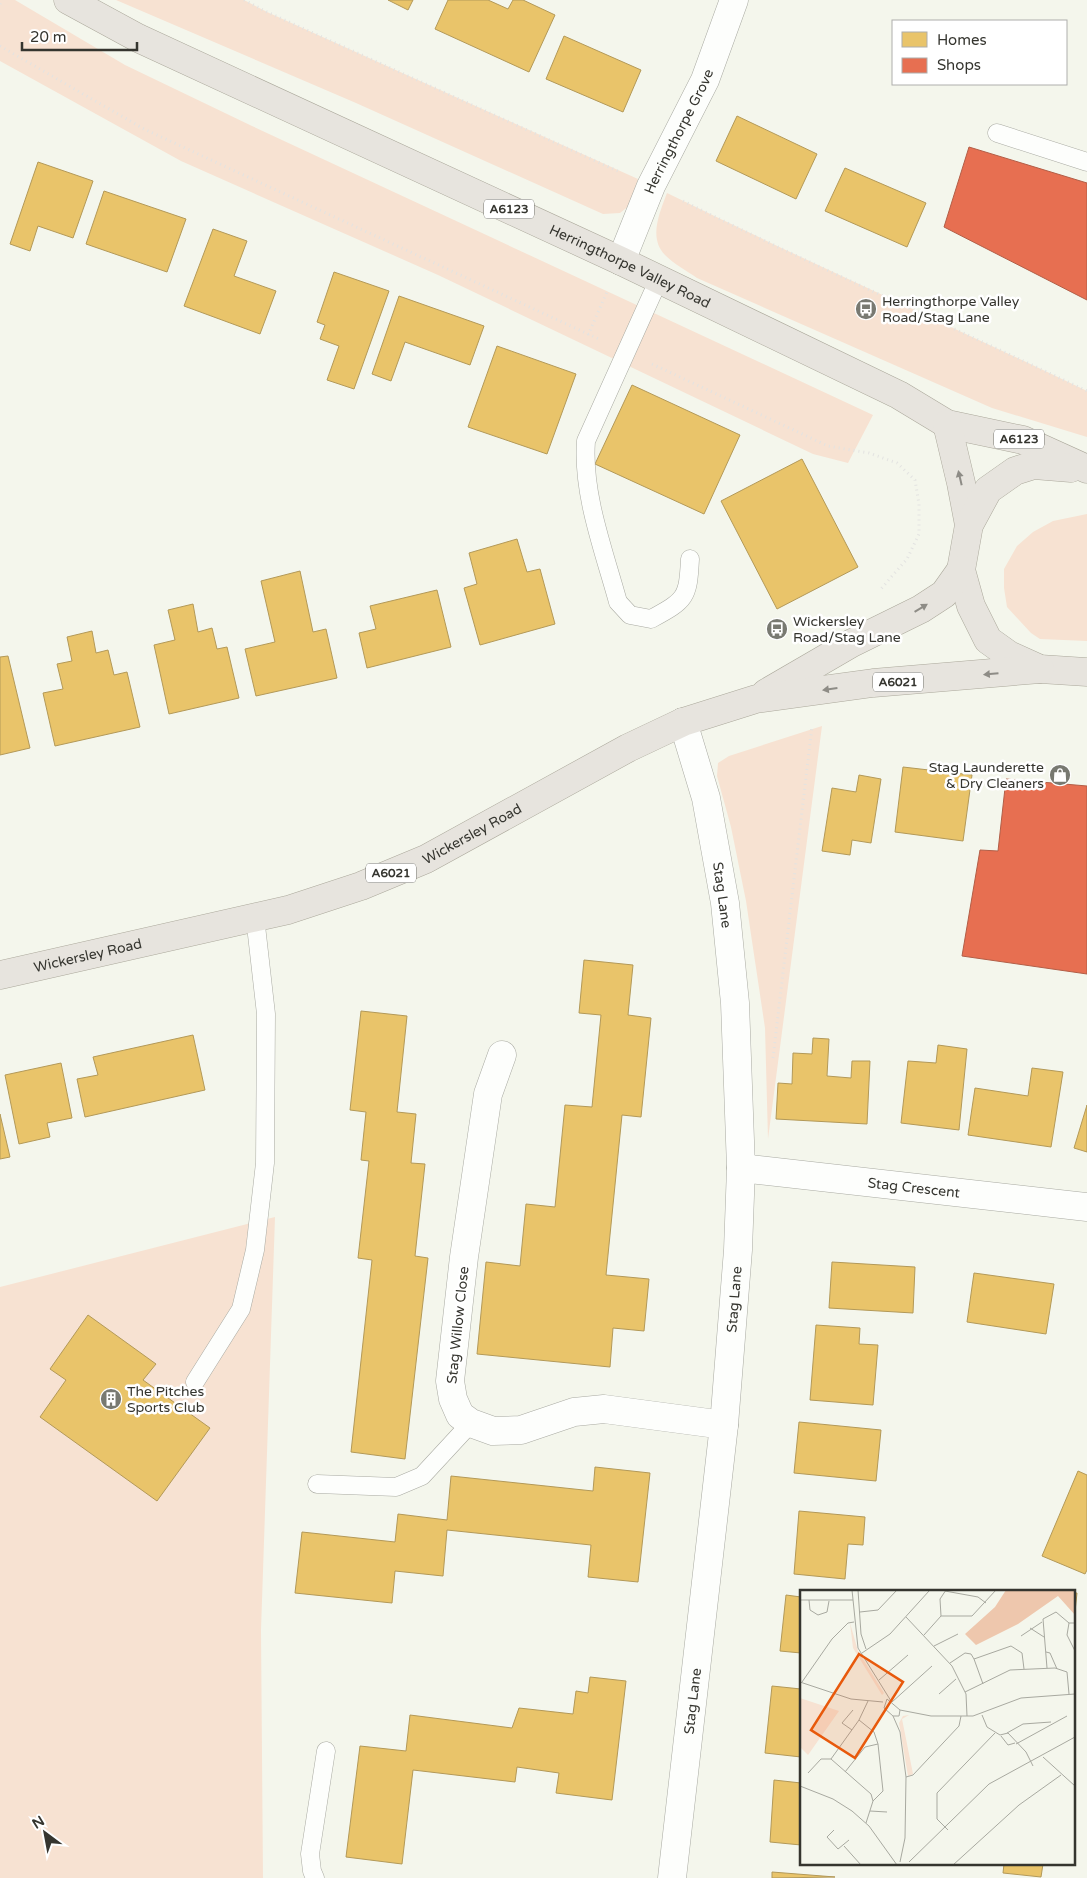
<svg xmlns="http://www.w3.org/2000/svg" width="1087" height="1878" viewBox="0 0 1087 1878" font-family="'Varela Round',sans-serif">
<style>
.green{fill:#f7e2d2}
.homes{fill:#e9c46a;stroke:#b39958}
.shops{fill:#e76f51;stroke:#b25e47}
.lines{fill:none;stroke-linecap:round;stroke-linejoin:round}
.service-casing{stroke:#a9aaa2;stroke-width:19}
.minor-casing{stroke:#a9aaa2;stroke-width:29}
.primary-casing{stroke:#aba89b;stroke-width:29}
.path{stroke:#e3e3e1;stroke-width:3;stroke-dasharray:1 4;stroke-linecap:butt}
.service{stroke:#fdfefc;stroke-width:18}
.minor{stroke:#fdfefc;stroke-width:28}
.primary{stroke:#e7e4de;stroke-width:28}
.oneway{fill:#8e8c86}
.labels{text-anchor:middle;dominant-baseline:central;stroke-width:5;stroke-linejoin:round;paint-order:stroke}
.shield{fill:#fff;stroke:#72726d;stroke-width:1}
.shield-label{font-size:12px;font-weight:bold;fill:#35352f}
.street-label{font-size:14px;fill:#35352f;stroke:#fff}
.poi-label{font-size:14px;fill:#35352f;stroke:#fff;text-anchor:start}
.inset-road{fill:none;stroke:#a8a9a0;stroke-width:1}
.view{fill:#e8590c;fill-opacity:0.15;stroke:#e8590c;stroke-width:2.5}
.inset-edge{fill:none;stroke:#35352f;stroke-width:2.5}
</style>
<rect width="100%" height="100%" fill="#f4f6ec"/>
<path class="green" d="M0,0H15L125,65L252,126L873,415L848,463L813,454L438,275L181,161L0,61Z
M116,0H244L267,12L638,179L630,205L620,213L603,214L356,103Z
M667,193C806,261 947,324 1087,391V437L992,408L697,278C687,271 674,264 665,255C648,238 660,212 667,193Z
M1087,514V641L1040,639L1031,633L1007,607L1004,588V569L1017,546L1033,532L1053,521Z
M822,726L768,1139L765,1028L746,901L731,827L717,776L718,763L729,756Z
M275,1217L261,1630L263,1878H0V1287Z"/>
<path class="homes" d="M388,0H413L408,10Z
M448,0H488L508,9L513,0H523L555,15L529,72L435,29Z
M564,36L641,70L623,112L546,79Z
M737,116L817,154L796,199L716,161Z
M38,162L93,181L73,238L38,226L30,251L10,244Z
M845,168L926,203L907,247L825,211Z
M104,191L186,219L167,272L86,244Z
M213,229L247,241L234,276L276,291L260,334L184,306Z
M334,272L389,291L354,389L327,380L339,346L320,339L325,325L317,322Z
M399,296L484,326L470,365L405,342L391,381L372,374Z
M497,346L576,374L547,454L468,427Z
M632,385L740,435L704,514L595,464Z
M802,459L858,567L777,609L721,501Z
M517,539L527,572L540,569L555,624L480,645L464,588L477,584L469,553Z
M300,571L313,632L326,629L337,678L256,696L245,649L275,642L261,581Z
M437,590L451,647L367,668L359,633L376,629L370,606Z
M193,604L198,632L212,628L217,649L227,647L239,698L169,714L154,645L175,640L168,610Z
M92,631L96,653L108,650L114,675L127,672L140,727L55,746L43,693L63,689L57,664L72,661L67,637Z
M8,656L30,748L0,755V657Z
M903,767L972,775L963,841L895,832Z
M859,775L881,779L871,843L852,840L850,855L822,851L832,788L856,792Z
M584,960L633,965L628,1015L651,1018L641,1117L622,1115L606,1275L649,1279L644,1331L613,1328L610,1367L477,1354L486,1262L520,1266L526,1204L555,1207L565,1105L592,1107L601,1015L579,1013Z
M361,1011L407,1016L397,1112L416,1114L411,1163L425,1164L415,1256L428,1258L405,1459L351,1452L372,1260L358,1258L369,1161L361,1160L366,1112L350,1110Z
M193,1035L205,1090L85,1117L77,1079L98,1075L93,1057Z
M813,1038L829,1039L827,1076L851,1078L852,1061H870L867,1124L776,1119L778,1083L792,1084L793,1053L812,1054Z
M938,1045L967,1049L959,1130L901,1123L908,1061L936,1063Z
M61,1063L72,1118L47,1123L50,1137L19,1144L5,1075Z
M1032,1068L1063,1072L1051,1147L968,1135L975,1088L1028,1096Z
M1087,1105V1152L1074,1148Z
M0,1114L10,1157L0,1159Z
M832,1262L915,1267L913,1313L829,1308Z
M974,1273L1054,1284L1046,1334L967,1322Z
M88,1315L156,1364L143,1380L210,1428L157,1501L40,1417L66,1380L50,1369Z
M816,1325L860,1328L859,1344L878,1345L873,1405L810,1400Z
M799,1422L881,1430L876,1481L794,1473Z
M595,1467L650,1473L638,1582L588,1577L591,1545L447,1530L443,1576L395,1571L392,1603L295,1593L302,1532L395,1542L398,1514L447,1520L451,1476L593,1491Z
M1078,1471L1087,1475V1570L1085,1574L1042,1556Z
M799,1511L865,1517L863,1545L848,1544L845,1579L794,1574Z
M1073,1593H1077L1073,1630Z
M786,1595L801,1597V1653L780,1651Z
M590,1677L626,1681L612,1800L556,1793L559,1773L517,1767L515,1782L413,1770L402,1864L346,1857L360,1746L406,1751L410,1715L512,1728L519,1708L573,1714L576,1691L588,1693Z
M772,1686L801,1689V1757L765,1753Z
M774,1780L801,1783V1845L770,1842Z
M1004,1864H1043L1041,1877L1003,1873Z
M772,1872L835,1877L772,1878Z"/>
<path class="shops" d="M969,147L1087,183V300L944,227Z
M1006,779L1087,786V974L962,956L980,850L998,851Z"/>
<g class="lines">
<g class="service-casing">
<path id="service" d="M997,133L1087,162
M659,279L586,441C582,494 604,551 618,602L630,615L651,619C686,600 688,598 690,559
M195,1382L241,1309L255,1250L265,1163L266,1014L255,917
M317,1484L396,1487L422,1476L471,1423
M315,1878L312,1871L310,1854L326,1751"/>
</g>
<g class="minor-casing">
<g id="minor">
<path id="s1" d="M621,261L651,186L705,80L734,0"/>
<path d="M502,1055L488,1094L464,1257L450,1381L453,1399L460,1415L471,1423L493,1431L521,1430L574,1412L604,1409L724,1425"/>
<path id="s2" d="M741,1168L1087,1207"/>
<path id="s3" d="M672,1878L724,1425L738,1250L741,1168L735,1003L725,903L706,798L683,722"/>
</g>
</g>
<g class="primary-casing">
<g id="primary">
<path id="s4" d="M68,0L138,38L621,261L899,395L947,424L1023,440L1087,469"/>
<path d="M947,424L961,483L969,525"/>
<path d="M1071,468L1034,465L1015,471L988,490L969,525L961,570L971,606L988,640L1009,655L1040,669L1087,672"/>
<path d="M766,693L852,643L921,609L944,594L961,570"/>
<path id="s5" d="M0,975L288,910L361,886L426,859L628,748L683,722L756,699L873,683L1040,669"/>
</g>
</g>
<path class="path" d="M244,0L267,12L620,172
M0,4L2,0
M0,46L144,129L601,340
M683,201C816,267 953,327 1087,391
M588,335L607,292
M652,364L828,446L869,453L897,463L915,480L919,504V534L907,559L880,590
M773,1058L812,726"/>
<use href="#service" class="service"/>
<use href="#minor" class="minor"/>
<use href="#primary" class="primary"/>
</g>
<defs><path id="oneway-solid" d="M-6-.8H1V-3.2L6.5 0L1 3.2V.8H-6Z" transform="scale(1.25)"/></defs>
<g class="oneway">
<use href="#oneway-solid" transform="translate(960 478) rotate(-103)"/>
<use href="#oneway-solid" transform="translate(921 608) rotate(-31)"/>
<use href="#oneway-solid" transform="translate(991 674) rotate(175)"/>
<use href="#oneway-solid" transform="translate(830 689) rotate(172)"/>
</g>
<defs>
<g id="bus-disc" transform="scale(1.125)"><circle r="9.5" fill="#787971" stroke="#fff"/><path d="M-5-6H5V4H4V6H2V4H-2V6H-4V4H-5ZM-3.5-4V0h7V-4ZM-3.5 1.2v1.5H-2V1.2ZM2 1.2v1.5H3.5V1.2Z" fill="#fff"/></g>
<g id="shop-disc" transform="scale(1.125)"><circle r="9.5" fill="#787971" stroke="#fff"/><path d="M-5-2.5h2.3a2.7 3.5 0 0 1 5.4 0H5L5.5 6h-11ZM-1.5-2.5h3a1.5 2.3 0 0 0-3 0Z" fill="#fff"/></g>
<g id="building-disc" transform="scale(1.125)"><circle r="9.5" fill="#787971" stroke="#fff"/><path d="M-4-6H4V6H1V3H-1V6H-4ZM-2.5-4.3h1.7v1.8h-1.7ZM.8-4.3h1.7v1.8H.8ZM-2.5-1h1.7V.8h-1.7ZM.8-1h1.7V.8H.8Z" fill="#fff"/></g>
</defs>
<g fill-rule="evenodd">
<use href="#bus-disc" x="866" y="309"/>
<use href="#bus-disc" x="777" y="629"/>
<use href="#shop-disc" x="1060" y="775"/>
<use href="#building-disc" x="111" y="1399"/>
</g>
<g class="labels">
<g class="shield">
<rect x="484" y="199.5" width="50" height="19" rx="4"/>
<rect x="994" y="429.5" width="50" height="19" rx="4"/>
<rect x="873" y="672.5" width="50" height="19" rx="4"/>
<rect x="366" y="863.5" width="50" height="19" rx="4"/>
</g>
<g class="shield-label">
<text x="509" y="209">A6123</text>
<text x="1019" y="439">A6123</text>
<text x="898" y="682">A6021</text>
<text x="391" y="873">A6021</text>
</g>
<g class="street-label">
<text stroke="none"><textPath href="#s1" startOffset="142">Herringthorpe Grove</textPath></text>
<text stroke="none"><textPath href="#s4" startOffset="622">Herringthorpe Valley Road</textPath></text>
<text stroke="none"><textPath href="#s5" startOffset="495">Wickersley Road</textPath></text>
<text transform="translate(722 895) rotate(82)">Stag Lane</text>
<text stroke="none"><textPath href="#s5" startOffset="90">Wickersley Road</textPath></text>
<text stroke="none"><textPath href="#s2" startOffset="174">Stag Crescent</textPath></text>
<text stroke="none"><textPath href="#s3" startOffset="582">Stag Lane</textPath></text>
<text transform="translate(458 1325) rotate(-84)">Stag Willow Close</text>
<text stroke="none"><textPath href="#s3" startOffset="178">Stag Lane</textPath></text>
</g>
<g class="poi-label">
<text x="882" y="301">Herringthorpe Valley<tspan x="882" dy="16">Road/Stag Lane</tspan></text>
<text x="793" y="621">Wickersley<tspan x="793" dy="16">Road/Stag Lane</tspan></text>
<text x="1044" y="767" text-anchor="end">Stag Launderette<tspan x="1044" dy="16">&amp; Dry Cleaners</tspan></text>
<text x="127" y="1391">The Pitches<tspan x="127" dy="16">Sports Club</tspan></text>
</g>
</g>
<g transform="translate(800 1590)">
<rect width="275" height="275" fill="#f4f6ec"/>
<path d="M50,33L58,61L84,103L82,105L53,58ZM0,108L39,121L8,165L0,157ZM109,125L102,129L113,184L108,186L99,133L103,126Z" fill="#f7e2d2"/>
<path d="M206,0H274L275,25L258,6L218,34L176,55L165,44L195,17Z" fill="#eec7ad"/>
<path class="inset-road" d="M52,0L58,58L91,111M58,0L61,44L66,59M145,1L178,7L186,13M0,10H53M9,10L10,20L18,25L27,22L29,11M60,22L78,20L97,0M141,26H172L196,0M106,27L152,76L166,104L167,126M269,33L267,45L275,61M230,38L244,47M124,45L141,26L140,9L146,0M221,46L242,32M134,56L158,44M246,62L250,63L257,79M62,63L90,44L129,1M174,69L183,94M150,73L165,63L171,64L174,69L211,56L222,63L224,79M247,78L243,29L256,22L269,33H275M79,90L108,65M0,92L51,109L83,112M2,92L32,49L48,33L54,32M165,102L210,80L255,78L267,82L269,104M139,104L156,89M87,109L100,120L99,126H93L84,118ZM92,112L132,76M100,120L131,126H173L221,108L275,104M182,125L187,137L200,145L208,143L226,162L233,176M93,126L100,142L106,187L105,248L100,272M59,130L74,142L78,154L83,201L73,211M52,140L42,133L53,120M207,143L223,134L251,132M201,146L208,155L215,153M216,154L267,126M243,167L275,196M45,182L65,157L78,154M8,183L21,169H31M106,187L113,185L159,136L161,126M0,196L33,209L52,221L69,236L97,275M70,221L87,222M66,233L73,211L71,204L31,169L59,130L68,111M34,240L27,247L38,259L49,250M148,240L137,229V203L195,143M44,256L61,275M109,272L189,194L275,147M153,275L219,215L261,185"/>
<path class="view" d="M59,64L103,92L55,168L11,140Z"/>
<rect width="275" height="275" class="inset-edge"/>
</g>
<rect x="892" y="20" width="175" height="65" fill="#ffffff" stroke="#aeaeac"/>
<rect x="902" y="32" width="25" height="15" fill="#e9c46a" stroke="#aeaeac"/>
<text x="937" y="45" font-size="15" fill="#35352f">Homes</text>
<rect x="902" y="58" width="25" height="15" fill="#e76f51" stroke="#aeaeac"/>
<text x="937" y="70" font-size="15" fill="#35352f">Shops</text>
<g transform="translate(45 1833) rotate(328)" stroke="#ffffff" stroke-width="4" paint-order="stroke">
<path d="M0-4L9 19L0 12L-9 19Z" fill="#35352f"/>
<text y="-8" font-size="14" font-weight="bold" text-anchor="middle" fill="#35352f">N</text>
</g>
<path d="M22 42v8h115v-8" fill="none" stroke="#35352f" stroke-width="2.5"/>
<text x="30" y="42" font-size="15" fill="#35352f" stroke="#ffffff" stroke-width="4" paint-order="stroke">20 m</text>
</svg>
